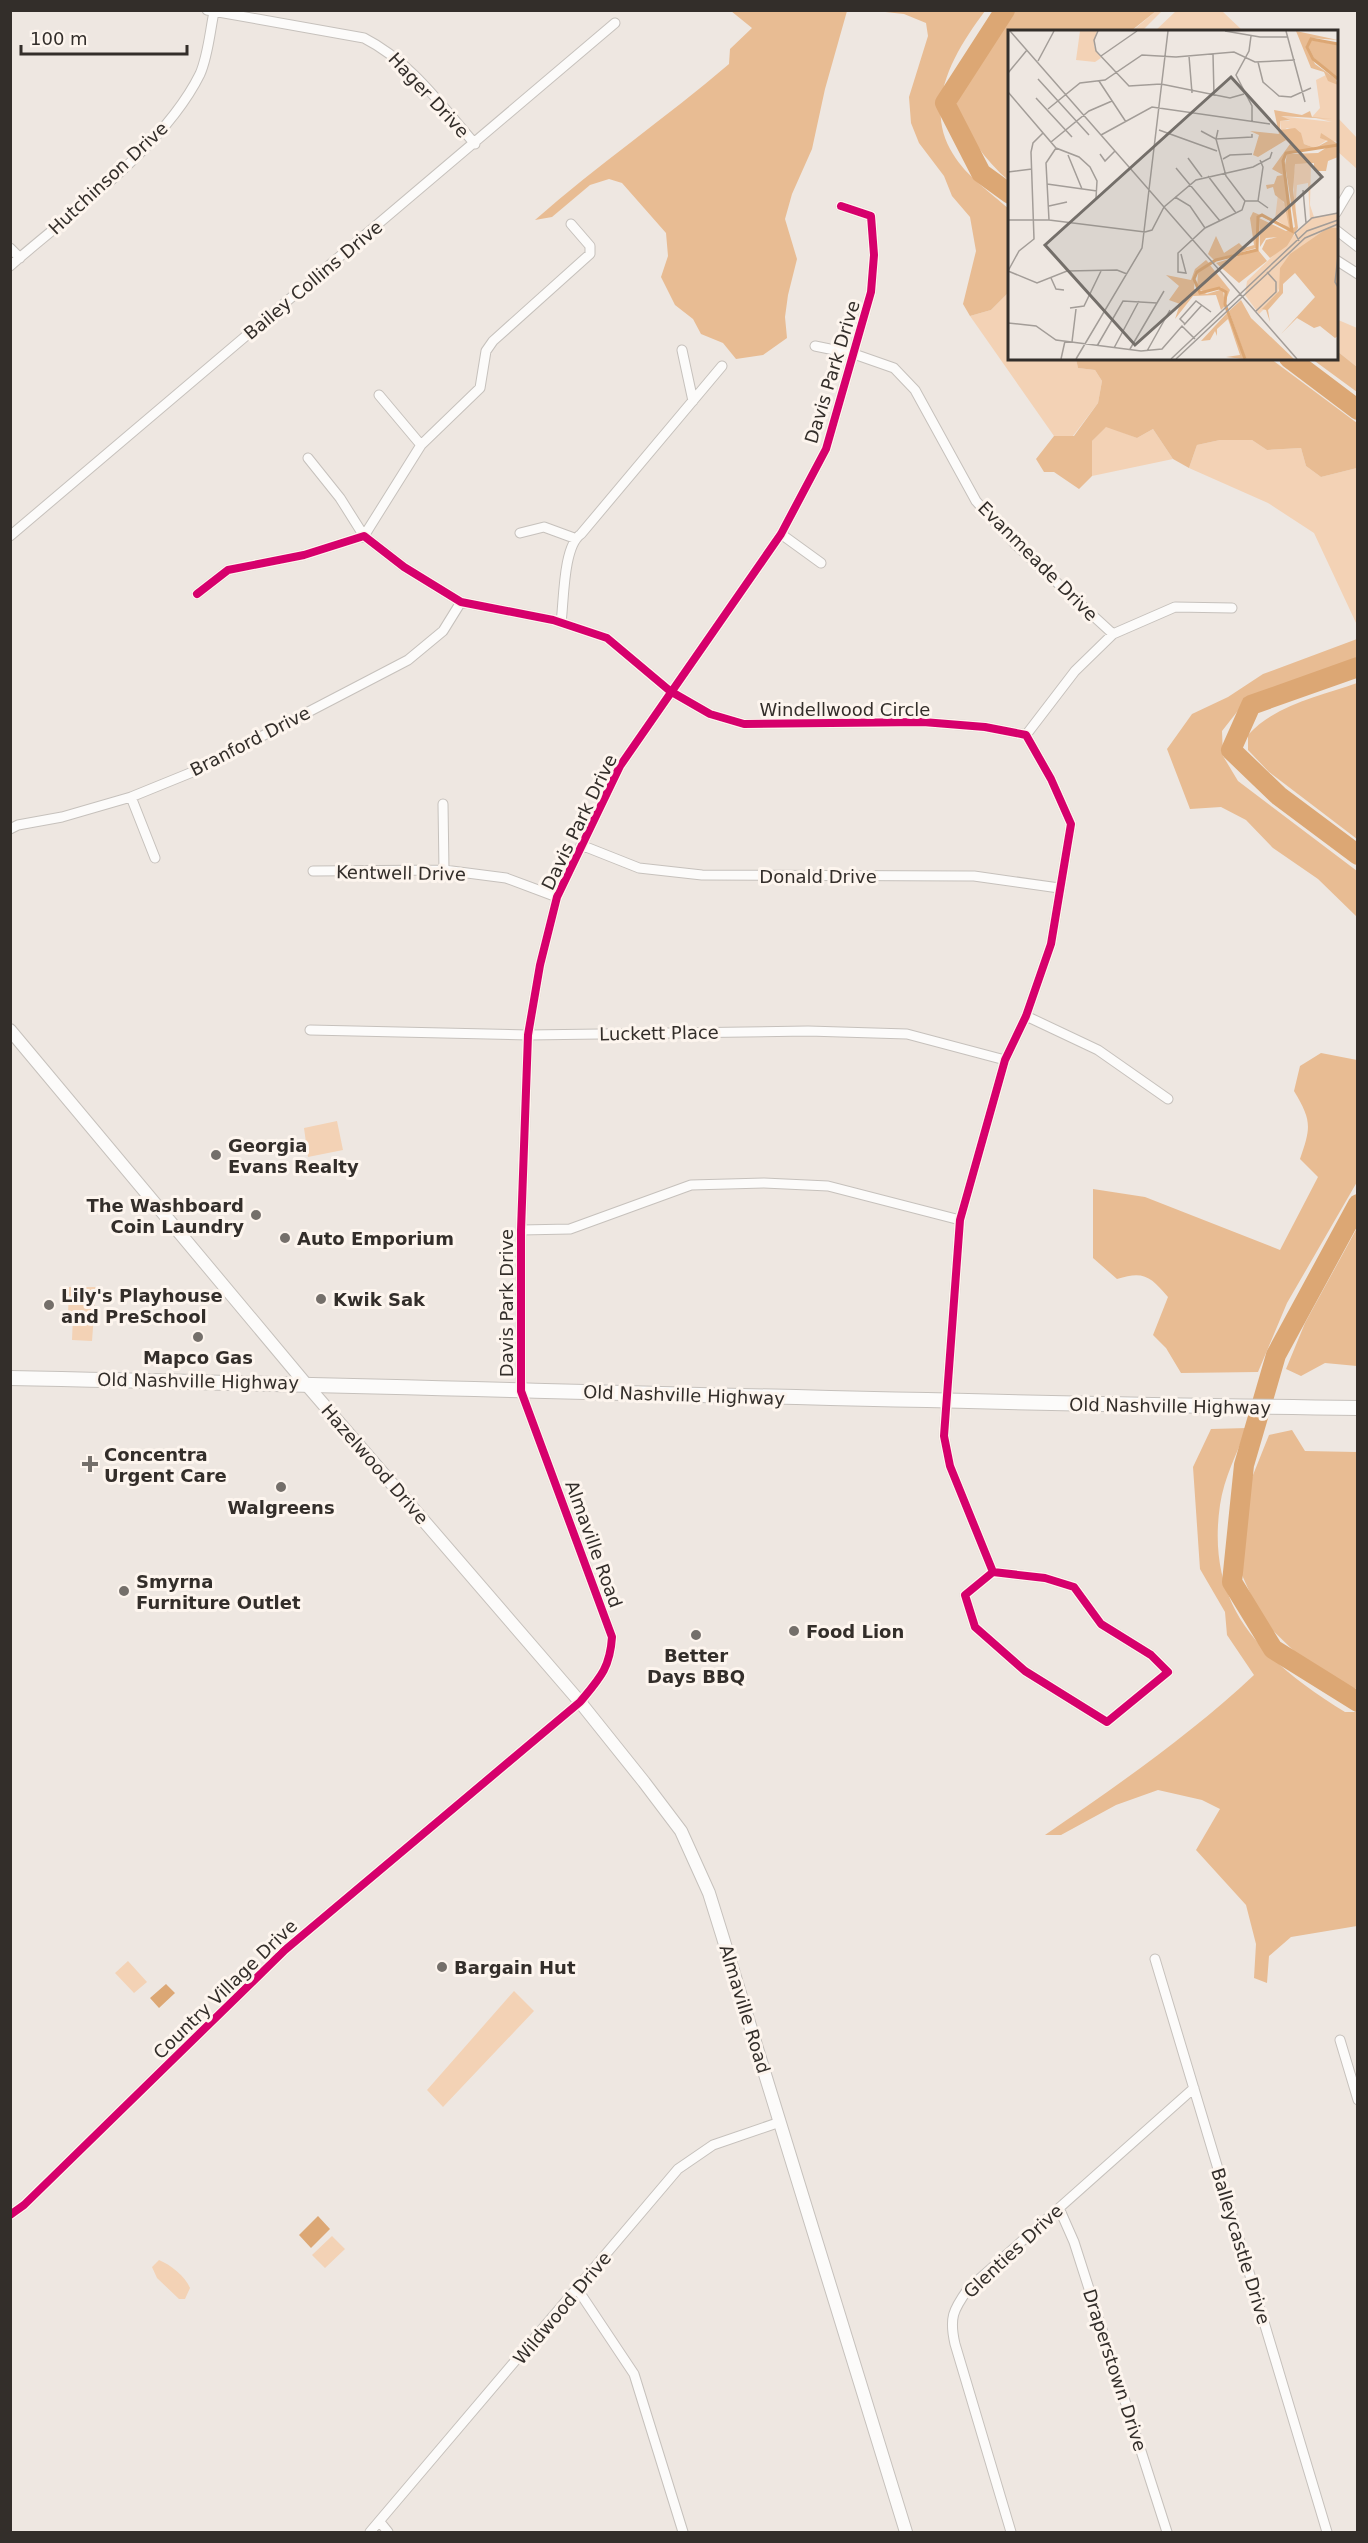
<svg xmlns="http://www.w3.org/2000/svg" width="1368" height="2543" viewBox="0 0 1368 2543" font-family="'DejaVu Sans',sans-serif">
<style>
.green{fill:#f3d2b5}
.forest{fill:#e8bc93}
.water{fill:#dca774}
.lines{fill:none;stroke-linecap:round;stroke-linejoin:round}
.river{stroke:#dca774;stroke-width:20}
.minor-casing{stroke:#c6c1bc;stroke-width:11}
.tertiary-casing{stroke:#c6c1bc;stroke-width:14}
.secondary-casing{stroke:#c6c1bc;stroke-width:16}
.minor{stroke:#fcfbfa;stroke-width:9}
.tertiary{stroke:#fcfbfa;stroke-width:12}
.secondary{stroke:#fcfbfa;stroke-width:14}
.cycleway-casing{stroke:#fdf5ee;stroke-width:11}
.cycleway{stroke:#d6006c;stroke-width:8}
.poi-dot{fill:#746f6a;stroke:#fdf5ee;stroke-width:2}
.labels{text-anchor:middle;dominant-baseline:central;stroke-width:6;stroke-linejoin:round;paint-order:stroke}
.street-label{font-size:18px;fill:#332e2a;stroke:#fdf5ee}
.poi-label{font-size:18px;font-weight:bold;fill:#332e2a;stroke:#fdf5ee;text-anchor:start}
.inset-river{fill:none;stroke:#dca774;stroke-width:3}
.inset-road{fill:none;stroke:#a39d98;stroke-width:1.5}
.view{fill:#746f6a;fill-opacity:0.15;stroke:#746f6a;stroke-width:3}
.inset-edge{fill:none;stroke:#332e2a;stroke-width:3}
</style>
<rect width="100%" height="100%" fill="#eee7e1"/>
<path class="green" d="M1156,11H1162L1142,31L1131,32Z
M1176,11H1222L1243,31H1155Z
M1338,118L1357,138V169L1337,151Z
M1009,292L1010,358L1076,359L1078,368L1095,370L1102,381L1098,403L1073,436H1054L970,316L991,310Z
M1336,319L1357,328V367L1337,351Z
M1106,426L1137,438L1153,429L1173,459L1092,476V441Z
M1220,440H1252L1267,450L1301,448L1306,466L1321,477L1357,468V625L1314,533L1268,503L1189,468L1197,445Z
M337,1121L343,1150L308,1157L304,1128Z
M69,1287H96L92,1341L72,1340L73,1317L68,1315Z
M128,1961L147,1982L134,1993L115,1973Z
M514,1991L534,2011L443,2107L427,2090Z
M332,2236L345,2249L325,2268L312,2255Z
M159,2260C171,2265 185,2276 190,2288L185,2299H179L157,2278L152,2267Z"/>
<path class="forest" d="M731,11H847L825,89L812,149L792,194L785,219L797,259L788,295L785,317L787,338L763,355L736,359L723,343L701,334L693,319L675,305L661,277L668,256L666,233L622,183L609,179L590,185L552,217L535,220C597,165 666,118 729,64L730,49L752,28Z
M876,11H985C955,51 922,105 953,154C966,176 991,193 1009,209V292L991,310L970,316L963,304L976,251L970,217L952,196L944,176L919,143L911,123L909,97L928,36L926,23L904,14Z
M1014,11H1156L1131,31L1010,32L1009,181C984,159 967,135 956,104L971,72Z
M1337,351L1357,367V392L1312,359L1336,358Z
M1076,359H1271L1357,423V468L1321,477L1306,466L1301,448L1267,450L1252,440H1220L1197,445L1189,468L1173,459L1153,429L1137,438L1106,427L1092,441V476L1079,489L1054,472H1044L1036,459L1054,436H1074L1098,403L1102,381L1095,370L1078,368Z
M1357,639V658L1244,703L1222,731L1223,756L1238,781L1357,871V917L1318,879L1273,848L1246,820L1221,807L1190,809L1167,749L1192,714L1228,697L1263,674Z
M1357,683H1358L1357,839L1269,772L1248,750V735C1275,705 1320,696 1357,683Z
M1321,1053L1357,1060V1182L1287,1303L1258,1372L1181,1373L1166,1348L1153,1335L1168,1297C1151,1277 1144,1270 1117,1279L1093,1258V1189L1145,1197L1280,1250L1318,1177L1300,1159C1311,1127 1312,1121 1294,1091L1300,1066Z
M1357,1228V1366L1325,1363L1301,1376L1286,1369L1305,1323Z
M1247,1428C1237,1453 1224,1478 1220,1505C1205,1609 1265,1662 1345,1712H1358L1357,1926L1291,1937L1269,1956L1267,1983L1254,1978L1256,1944L1246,1905L1196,1850L1220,1809L1202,1800L1158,1790L1116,1805L1061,1835H1045C1118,1785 1190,1735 1254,1675L1227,1635L1225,1612L1200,1569L1193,1467L1211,1429Z
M1292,1430L1305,1451L1357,1452V1689L1335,1682L1296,1653L1262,1620L1242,1575L1251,1480L1269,1435Z"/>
<path class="water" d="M166,1984L175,1993L159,2008L150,1998Z
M318,2216L330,2229L311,2248L299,2235Z"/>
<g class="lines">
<path class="river" d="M1005,10L945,103L981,173L1010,194
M1289,358L1358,410
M1358,667L1251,705L1231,750L1279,796L1358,855
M1358,1204L1276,1355L1244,1465L1232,1582L1273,1649L1358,1702"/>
<g class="minor-casing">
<path id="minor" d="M207,10L364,38C411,62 441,105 475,144
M1336,213L1349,191
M1336,230L1358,247
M10,248L20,258
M1336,260L1358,274
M10,266C72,212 164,147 200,74C208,56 210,31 214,12
M815,346L854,354L894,368L915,390L976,501L1016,545L1113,634
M682,350L693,401
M379,395L421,445
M308,458L340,498L364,536L421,445L480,388L486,351L493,341L590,254V246L571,224
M520,533L544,527L574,538
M781,534L821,563
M10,536L615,23
M197,594L228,570L304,555L364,536L404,567L461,602L553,620L607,638L670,691L710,714L744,724L923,722L985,727L1026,735L1051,779L1071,824L1051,944L1026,1016L1005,1060L960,1220L944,1436L950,1466L993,1572L965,1595L975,1627L1025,1671L1107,1722L1168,1672L1151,1655L1101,1624L1074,1587L1045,1578L993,1572
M561,623C564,601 563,546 581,534L722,366
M1026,735L1075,671L1113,634L1175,607L1232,608
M131,797L155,858
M443,804L444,870
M10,829L18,825L62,817L131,797L195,771L408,660L443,631L461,602
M581,845L639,868L702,875L974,876L1059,888
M313,871L444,870L506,878L557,897
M1026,1016L1098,1050L1168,1099
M310,1030L528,1035L808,1031L907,1034L1005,1060
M521,1230L570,1229L691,1185L764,1183L828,1186L960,1220
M1155,1959L1327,2532
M1340,2040L1358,2100
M1059,2208L1074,2242L1167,2532
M10,2215L24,2205L285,1950L580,1702C600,1678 610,1668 612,1637L521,1391V1230L528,1035L540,965L557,897L620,766L781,534L826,449L871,292L874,255L871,216L841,206
M578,2290L634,2374L683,2532
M380,2522L388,2532
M370,2532L678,2169L713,2145L780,2122
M1011,2532L955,2344C949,2318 953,2310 968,2289L1194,2088"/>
</g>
<g class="tertiary-casing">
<path id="tertiary" d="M10,1030L305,1383L580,1702L644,1782L681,1831L709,1893L723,1938L906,2532"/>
</g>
<g class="secondary-casing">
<path id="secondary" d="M10,1378C460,1387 908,1403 1358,1408"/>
</g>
<use href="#minor" class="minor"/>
<use href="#tertiary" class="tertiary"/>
<use href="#secondary" class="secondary"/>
<g class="cycleway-casing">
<path id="cycleway" d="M197,594L228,570L304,555L364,536L404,567L461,602L553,620L607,638L670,691L710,714L744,724L923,722L985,727L1026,735L1051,779L1071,824L1051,944L1026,1016L1005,1060L960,1220L944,1436L950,1466L993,1572L965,1595L975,1627L1025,1671L1107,1722L1168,1672L1151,1655L1101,1624L1074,1587L1045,1578L993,1572
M10,2215L24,2205L285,1950L580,1702C600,1678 610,1668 612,1637L521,1391V1230L528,1035L540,965L557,897L620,766L781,534L826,449L871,292L874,255L871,216L841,206"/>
</g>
<use href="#cycleway" class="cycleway"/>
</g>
<g class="poi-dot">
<circle cx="216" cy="1155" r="6"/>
<circle cx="256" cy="1215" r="6"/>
<circle cx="285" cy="1238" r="6"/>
<circle cx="321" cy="1299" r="6"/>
<circle cx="49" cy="1305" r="6"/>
<circle cx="198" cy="1337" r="6"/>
<path d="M87 1455h6v6h6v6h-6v6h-6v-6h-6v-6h6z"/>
<circle cx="281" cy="1487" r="6"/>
<circle cx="124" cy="1591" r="6"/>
<circle cx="794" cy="1631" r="6"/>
<circle cx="696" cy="1635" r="6"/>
<circle cx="442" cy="1967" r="6"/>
</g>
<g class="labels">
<g class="street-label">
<text transform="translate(429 95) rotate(47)">Hager Drive</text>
<text transform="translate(108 178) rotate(-43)">Hutchinson Drive</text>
<text transform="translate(313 280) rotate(-40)">Bailey Collins Drive</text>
<text transform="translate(832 372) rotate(-73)">Davis Park Drive</text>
<text transform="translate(1038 561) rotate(45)">Evanmeade Drive</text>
<text x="845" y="709">Windellwood Circle</text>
<text transform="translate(250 741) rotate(-27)">Branford Drive</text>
<text transform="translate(579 822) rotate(-64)">Davis Park Drive</text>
<text transform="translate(401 873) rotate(1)">Kentwell Drive</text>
<text x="818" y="876">Donald Drive</text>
<text transform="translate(659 1033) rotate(-1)">Luckett Place</text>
<text transform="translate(506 1303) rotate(-90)">Davis Park Drive</text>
<text transform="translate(198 1381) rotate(1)">Old Nashville Highway</text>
<text transform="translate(684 1395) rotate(2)">Old Nashville Highway</text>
<text transform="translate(1170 1406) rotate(1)">Old Nashville Highway</text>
<text transform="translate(375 1464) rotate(49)">Hazelwood Drive</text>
<text transform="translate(594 1544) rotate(70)">Almaville Road</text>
<text transform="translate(225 1989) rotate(-44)">Country Village Drive</text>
<text transform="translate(745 2009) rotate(73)">Almaville Road</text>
<text transform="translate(1241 2246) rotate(73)">Balleycastle Drive</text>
<text transform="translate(1013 2251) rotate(-43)">Glenties Drive</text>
<text transform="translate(562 2308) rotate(-50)">Wildwood Drive</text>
<text transform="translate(1115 2370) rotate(72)">Draperstown Drive</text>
</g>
<g class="poi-label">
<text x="228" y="1145">Georgia<tspan x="228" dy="21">Evans Realty</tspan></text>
<text x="244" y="1205" text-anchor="end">The Washboard<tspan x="244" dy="21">Coin Laundry</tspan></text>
<text x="297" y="1238">Auto Emporium</text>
<text x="61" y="1295">Lily's Playhouse<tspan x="61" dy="21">and PreSchool</tspan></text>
<text x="333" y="1299">Kwik Sak</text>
<text x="198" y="1357" text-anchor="middle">Mapco Gas</text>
<text x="104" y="1454">Concentra<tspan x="104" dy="21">Urgent Care</tspan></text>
<text x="281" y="1507" text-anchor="middle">Walgreens</text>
<text x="136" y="1581">Smyrna<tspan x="136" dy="21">Furniture Outlet</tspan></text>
<text x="806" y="1631">Food Lion</text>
<text x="696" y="1655" text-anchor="middle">Better<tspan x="696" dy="21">Days BBQ</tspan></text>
<text x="454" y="1967">Bargain Hut</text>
</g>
</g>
<g transform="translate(1008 30)">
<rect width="330" height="330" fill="#eee7e1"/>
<path d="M72,1H89L86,16L93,28L87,32L68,30ZM318,45L330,55V112L319,110L307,118L296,114L291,101L279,98L273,102L272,91H282L272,86L324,92L304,87L312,78L308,50ZM292,132L306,133H293L303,134L302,175L306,187L330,183V198L321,197L281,229L268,267L251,284L237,265L239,251L302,190L300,153L289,155L287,184L285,150L287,134ZM270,164L281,181V198L267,189Z" fill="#f3d2b5"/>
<path d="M288,1L330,10L303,8L298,16L307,34L328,49L330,55L320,51L316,42L303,38ZM303,10L330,15V47L307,30L300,16ZM266,80L294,85L302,81L304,87L324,89L273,86L282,90L272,91V100L287,98L293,103L296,114L307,118L320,111L312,108L313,103L330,114L276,125L283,199H279L250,185L248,218L206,230L200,224L208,206L216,223L231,213L236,218L246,215L242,188L245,182L281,197L276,172L267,165L265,157L259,159L258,155L266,154L269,146L275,145L264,139L282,114L278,110L250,127L245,125L251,105L242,101L271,104ZM321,116H330V127L320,131L318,141H306V133L287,134L285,160L290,198L279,216L262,228L254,219L258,210L269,207L258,208L252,217L251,188L278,201L287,197L277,135L279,124L310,123ZM321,197L330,198V306L327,308L312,296L306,298L289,288L273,304L307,267L287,243L275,254V263L260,280L262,292L258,280L254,279L271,261L272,238L282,224ZM250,220L259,231L231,253L208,233ZM198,230L201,233L187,243L186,259L199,264L215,259L217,276L213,280L208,265L185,266L167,289L172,274L161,270L171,256L158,245L183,250L187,239ZM202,235L222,260L219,267L213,257L198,262L189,259L190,242ZM233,270L243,288L286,329H238L221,281ZM219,283L230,308L236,329L218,327L232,325L220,289L209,299V306L207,301L202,310L193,311Z" fill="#e8bc93"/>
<path class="inset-river" d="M330,14L303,9L299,17L305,29L330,49M237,329L217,274L218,262L211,258L192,263L186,249L189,242L208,230L249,220L250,187L254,185L284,201L275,131L278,123L330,115"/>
<path class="inset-road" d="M2,1L289,329M90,1L86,10L88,21L121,56L153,54L222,68L236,64M217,1L252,7H280M278,1L297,72M243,6L241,21L228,45L244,76V91M205,24L206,66M93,26L129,1M181,26L184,63M30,31L46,1M250,32L255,52L271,66L283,67L303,58M0,43L19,20M30,49L81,105M91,51L118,92M0,62L48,118L71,127L82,137L89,151L88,168M28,68L64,107M40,79L72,53L97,50L134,25L168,27L226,22L247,32L287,30M151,100L209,121M210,100L208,109L244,107V104M93,105L144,77L262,94M43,112L81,81L104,71M92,124L97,131L107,121M60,125L74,159M180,128L194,147M215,129L222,125L244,124M168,138L212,191M0,142L24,139M200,146L228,183M39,154L89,161M295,160L298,193M167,167L182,176L197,198M237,171H250L260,178M250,171L255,137L252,130M41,176L59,172M0,190H41L137,202M41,190L38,133L48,118M137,202L144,200L156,177L188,150L245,137L262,128L264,122M291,211L287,203L304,188L330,183M173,224L178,243L170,242V223L197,198L234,180L237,171L218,146L208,109L193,101M330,226L327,252L330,257M0,241L11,221L26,209L23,122L25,113L35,103M0,241L29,253L59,241L109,240L119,244M43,248L48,259L56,260M62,278L76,276L93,241M247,282L268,262V252L259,242M0,293L28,296L48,310L133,321L154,319L174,296L187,309M177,294L172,289L188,271L203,282M176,295L194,275M64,312L68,279M89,316L115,271L149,273M106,318L131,271M122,319L156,261M139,321L162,280M53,329L57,311M68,329L134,218L160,1M163,329L299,201L330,190M168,329L297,208L330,194"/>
<path class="view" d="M223,47L314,147L127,315L37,215Z"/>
<rect width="330" height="330" class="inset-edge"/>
</g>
<rect width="1368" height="2543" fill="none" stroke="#332e2a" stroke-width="24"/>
<path d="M21 45v9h166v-9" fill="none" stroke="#332e2a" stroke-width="3"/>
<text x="30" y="45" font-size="18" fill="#332e2a" stroke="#fdf5ee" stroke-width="4.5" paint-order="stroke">100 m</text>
</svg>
